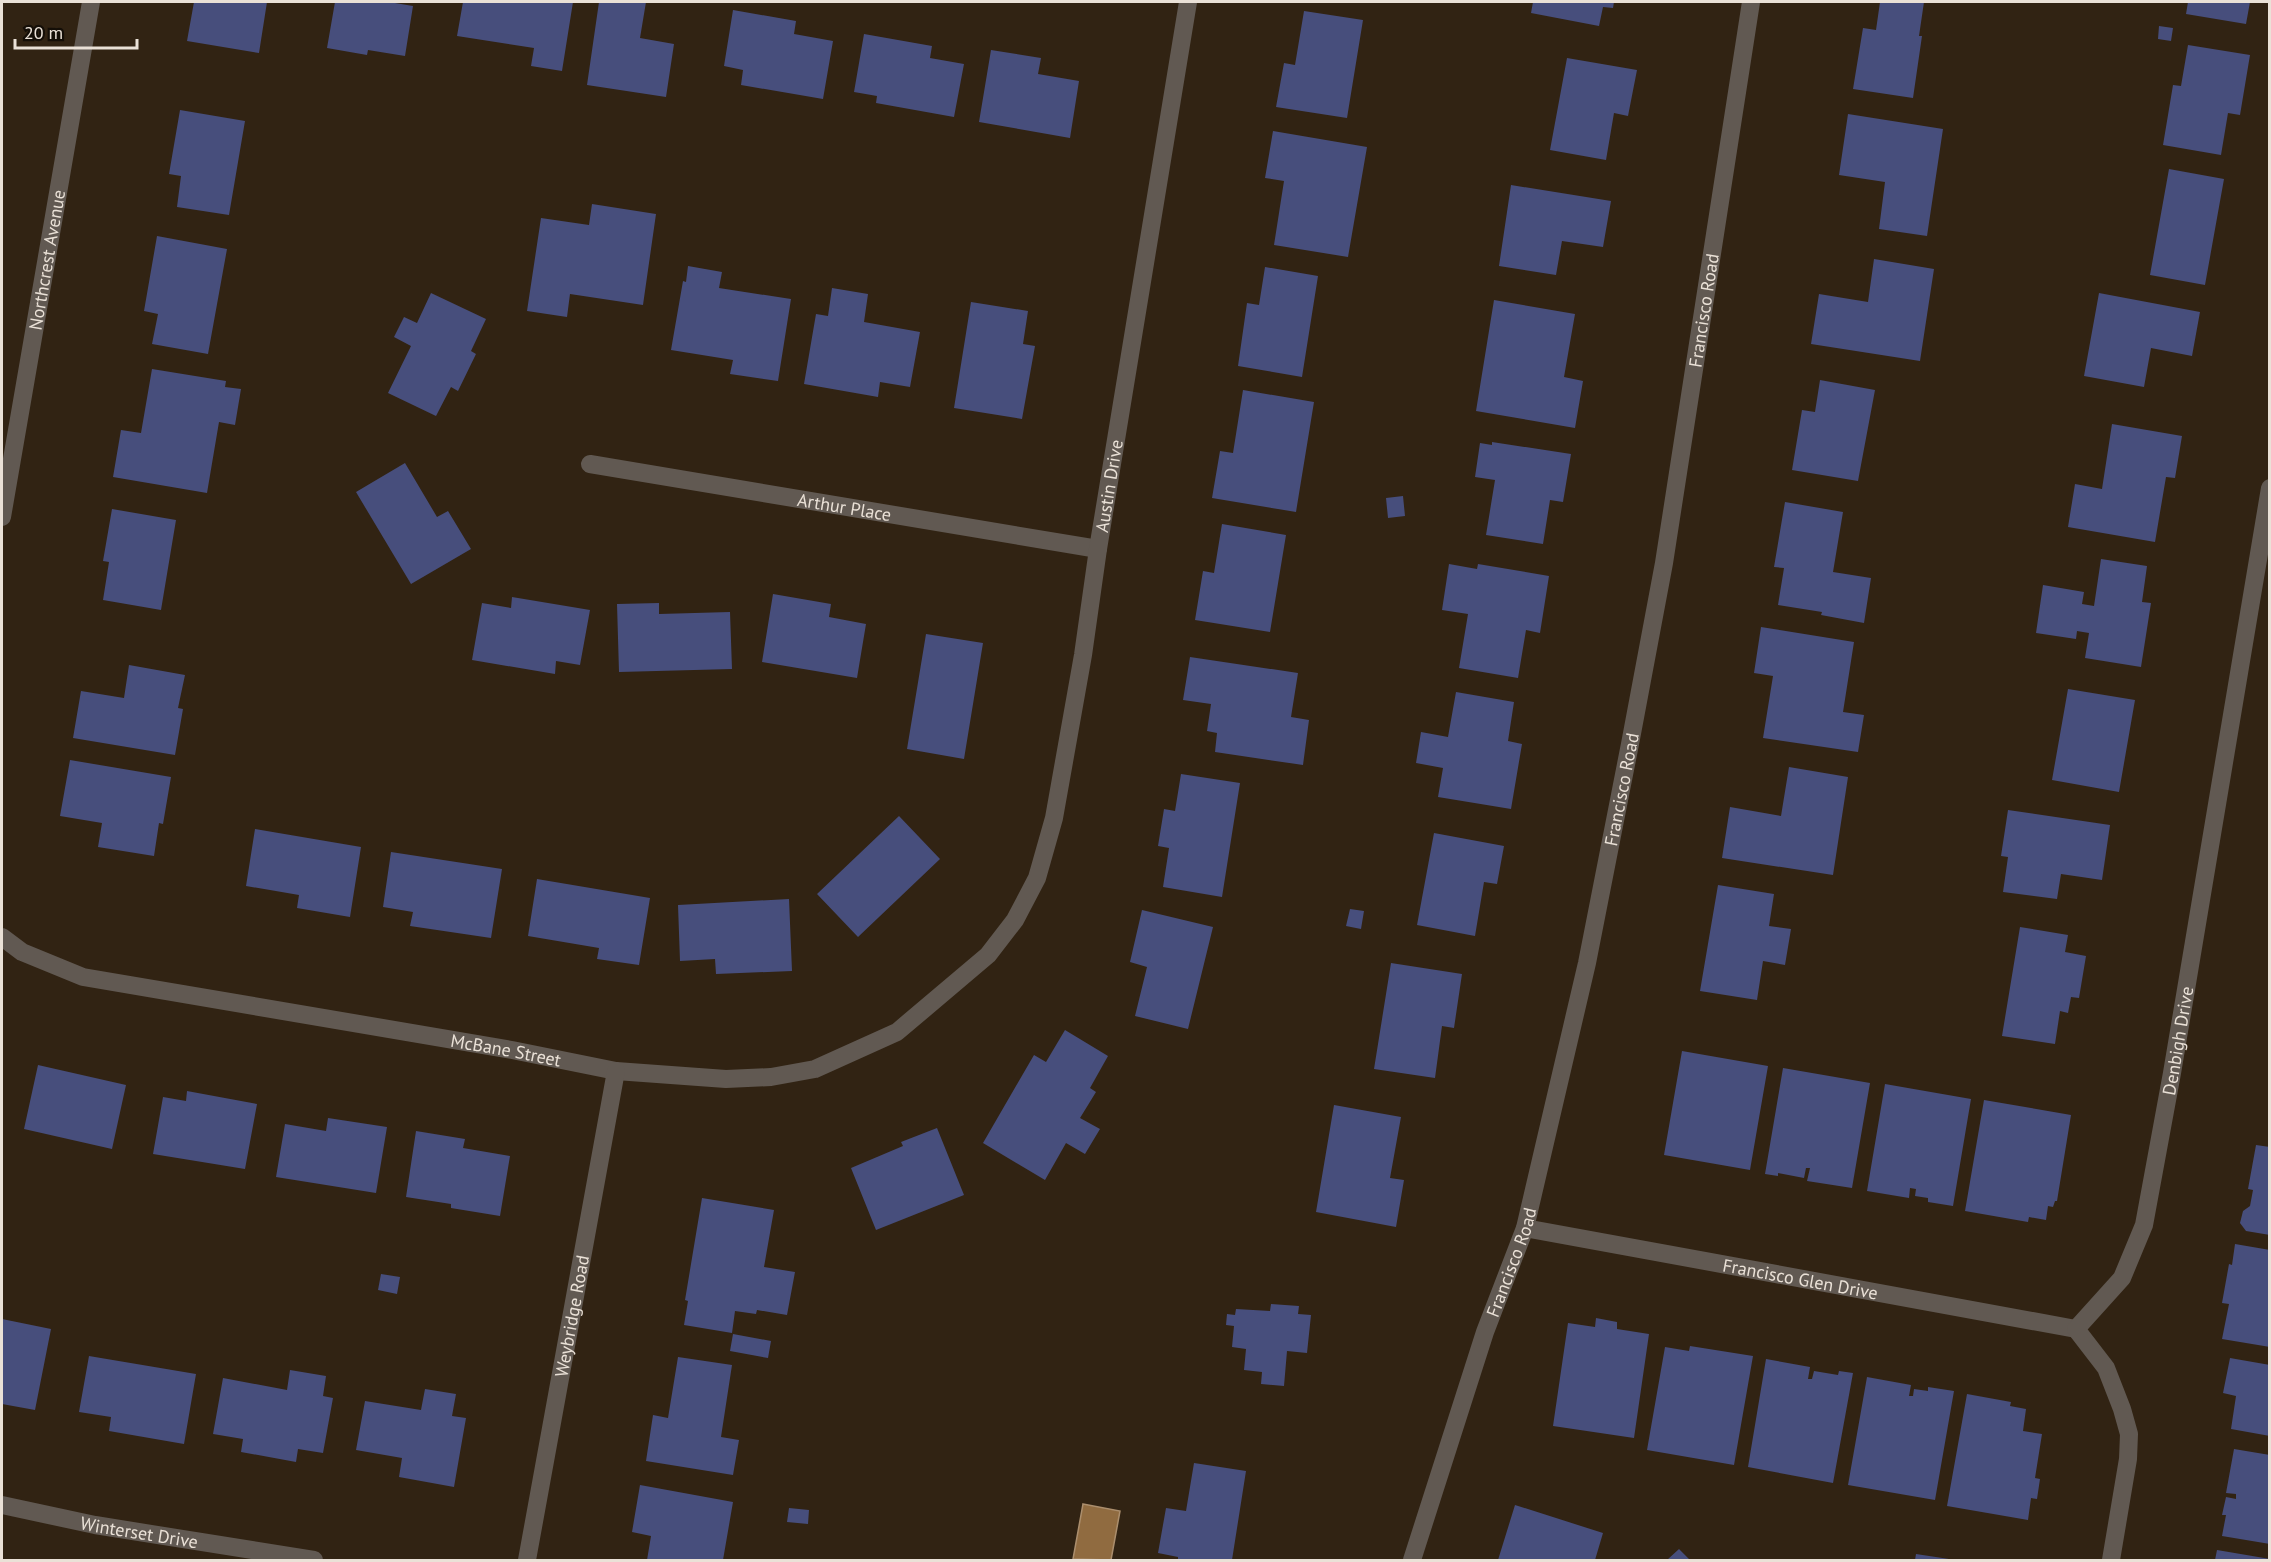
<svg xmlns="http://www.w3.org/2000/svg" width="2271" height="1562" viewBox="0 0 2271 1562" font-family="'PT Sans',sans-serif">
<style>
.water{fill:#906b40;stroke:#ab8e6d;stroke-width:1.5}
.building{fill:#474e7c}
.lines{fill:none;stroke-linecap:round;stroke-linejoin:round}
.street{stroke:#615952;stroke-width:18}
.labels{text-anchor:middle;dominant-baseline:central;stroke-width:4.5;stroke-linejoin:round;paint-order:stroke}
.street-label{font-size:18px;fill:#eae1d7;stroke:#140e07}
</style>
<rect width="100%" height="100%" fill="#312313"/>
<path class="water" d="M1083,1504L1120,1511L1111,1560L1073,1559Z"/>
<path class="building" d="M194,2H267L259,53L187,41Z
M335,2H389L413,6L405,56L368,50L367,55L327,48Z
M463,2H573L562,71L531,66L534,48L457,36Z
M599,2H646L640,38L674,44L666,97L587,85Z
M1533,2H1614L1613,8L1603,7L1599,26L1531,13Z
M1880,2H1924L1919,36H1922L1913,98L1853,89L1863,28L1876,30Z
M2188,2H2250L2246,24L2186,14Z
M733,10L796,21L794,34L833,41L823,99L741,85L743,70L724,66Z
M1304,11L1363,20L1347,118L1276,107L1284,63L1295,65Z
M2159,26L2173,28L2171,41L2158,39Z
M864,34L932,46L930,58L964,64L954,117L876,103L877,96L854,92Z
M2188,45L2250,55L2240,115L2228,113L2221,155L2163,145L2173,85L2181,86Z
M991,50L1041,58L1038,74L1079,81L1070,138L979,122Z
M1567,58L1637,70L1628,116L1614,113L1606,160L1550,150Z
M180,110L245,121L229,215L177,207L181,176L169,174Z
M1848,114L1943,129L1927,236L1879,229L1885,182L1839,175Z
M1273,131L1367,147L1348,257L1274,245L1284,181L1265,178Z
M2169,169L2224,179L2205,285L2150,275Z
M1511,185L1611,201L1603,247L1562,241L1556,275L1499,266Z
M592,204L656,214L643,305L570,294L567,317L527,311L541,218L589,225Z
M157,236L227,249L208,354L152,344L158,314L144,311Z
M1874,259L1934,269L1920,361L1811,344L1819,294L1868,302Z
M688,266L722,272L719,288L791,299L778,381L730,374L733,360L671,350L683,281L686,282Z
M1265,267L1318,276L1302,377L1238,366L1247,303L1259,305Z
M832,288L868,294L864,322L920,332L910,387L880,382L878,397L804,384L816,314L828,316Z
M431,293L486,319L471,351L476,354L458,391L451,387L436,416L388,393L411,346L394,337L404,317L417,323Z
M2099,293L2200,312L2192,356L2151,348L2144,387L2084,376Z
M1494,300L1575,314L1564,377L1583,381L1575,428L1476,411Z
M971,302L1028,311L1023,344L1035,346L1022,419L954,408Z
M152,369L226,381L225,387L241,389L235,425L219,422L207,493L113,477L121,430L141,433Z
M1820,380L1875,390L1858,481L1792,470L1802,410L1815,412Z
M1243,390L1314,402L1296,512L1212,498L1220,451L1233,453Z
M2112,424L2182,436L2175,478L2166,477L2155,542L2068,527L2075,484L2102,489Z
M1492,442L1571,454L1563,502L1550,500L1543,544L1486,535L1495,480L1475,477L1480,443L1492,445Z
M405,463L437,517L448,511L471,549L411,584L356,492Z
M1403,496L1405,516L1388,518L1386,498Z
M1785,502L1843,512L1833,572L1871,578L1864,623L1821,615L1822,612L1778,605L1784,568L1774,567Z
M112,509L176,520L161,610L103,600L109,562L103,561Z
M1222,524L1286,535L1270,632L1195,620L1203,571L1214,573Z
M2101,559L2147,566L2142,602L2151,603L2141,667L2085,658L2089,633L2077,631L2076,639L2036,633L2043,585L2084,592L2082,604L2094,606Z
M1449,564L1477,569L1478,564L1549,576L1540,633L1526,630L1518,678L1459,668L1468,614L1442,610Z
M773,594L831,604L829,617L866,624L857,678L762,662Z
M512,597L590,610L580,665L556,661L555,674L472,660L482,603L511,608Z
M659,603V614L730,612L732,669L619,672L617,604Z
M1761,627L1854,642L1843,712L1864,715L1858,752L1763,738L1773,676L1754,673Z
M926,634L983,643L964,759L907,749Z
M1190,657L1298,673L1291,717L1309,720L1303,765L1215,752L1217,733L1207,731L1211,704L1183,700Z
M129,665L185,675L178,708L183,709L175,755L73,738L81,691L124,698Z
M2068,689L2135,700L2119,792L2052,780Z
M1456,692L1514,702L1508,741L1522,744L1511,809L1438,797L1443,768L1416,763L1421,732L1448,737Z
M70,760L171,777L163,824L159,823L154,856L98,847L102,823L60,816Z
M1789,767L1848,777L1833,875L1722,858L1730,807L1781,816Z
M1181,774L1240,783L1222,897L1163,887L1169,848L1158,846L1164,809L1175,811Z
M2008,810L2110,825L2102,880L2061,874L2057,899L2003,892L2008,857L2001,856Z
M899,816L940,859L858,937L817,894Z
M255,829L361,847L350,917L297,908L299,895L246,886Z
M1434,833L1504,846L1497,884L1484,882L1475,936L1417,925Z
M391,852L502,869L491,938L410,926L413,912L383,907Z
M537,879L650,898L639,965L597,959L599,948L528,936Z
M1718,885L1774,894L1769,926L1791,929L1785,965L1763,961L1757,1000L1700,991Z
M789,899L792,971L716,974L715,959L680,961L678,905Z
M1350,909L1364,911L1361,929L1346,926Z
M1142,910L1213,927L1188,1029L1135,1016L1147,967L1130,962Z
M2020,927L2068,935L2065,952L2086,956L2079,998L2071,997L2068,1013L2060,1011L2055,1044L2002,1036Z
M1391,963L1462,974L1454,1028L1442,1026L1435,1078L1374,1069Z
M1065,1030L1108,1056L1090,1088L1096,1092L1080,1118L1100,1129L1085,1154L1066,1143L1045,1180L983,1143L1034,1055L1046,1062Z
M1682,1051L1768,1066L1750,1170L1664,1155Z
M38,1065L126,1085L112,1149L24,1129Z
M1783,1068L1870,1083L1852,1188L1807,1181L1810,1168H1806L1804,1178L1778,1173V1176L1765,1174Z
M1885,1084L1971,1099L1953,1206L1928,1202V1198L1915,1196L1916,1189L1910,1188L1909,1198L1867,1191Z
M187,1091L257,1104L245,1169L153,1154L163,1097L186,1101Z
M1984,1100L2071,1115L2057,1201H2055L2053,1207L2048,1206L2046,1220L2029,1217L2028,1222L1965,1211Z
M1334,1105L1401,1117L1390,1178L1404,1180L1396,1227L1316,1212Z
M328,1118L387,1127L376,1193L276,1177L285,1124L326,1131Z
M937,1128L964,1195L876,1230L851,1168L903,1146L901,1142Z
M416,1131L465,1139L463,1148L510,1156L500,1216L451,1208V1204L406,1197Z
M2256,1145L2270,1147V1235L2246,1231L2240,1223L2243,1211L2250,1206L2253,1190L2248,1189Z
M702,1198L774,1210L764,1267L795,1272L787,1315L757,1310L756,1314L735,1311L732,1333L684,1325L688,1301L685,1300Z
M2235,1244L2270,1250V1347L2222,1339L2229,1304L2222,1303L2229,1264L2232,1265Z
M381,1274L400,1277L397,1294L378,1290Z
M1271,1304L1299,1306L1298,1314L1311,1315L1307,1353L1287,1351L1284,1386L1261,1384L1262,1372L1244,1370L1246,1349L1232,1347L1234,1326L1226,1325L1227,1314L1235,1315L1236,1309L1270,1311Z
M1596,1318L1617,1322V1329L1649,1334L1634,1438L1553,1426L1568,1323L1595,1327Z
M2,1319L51,1329L35,1410L2,1404Z
M733,1334L771,1341L768,1358L730,1351Z
M1690,1346L1753,1356L1734,1465L1647,1450L1665,1347L1689,1351Z
M89,1356L196,1374L184,1444L109,1431L111,1417L79,1412Z
M678,1357L732,1365L721,1437L739,1440L733,1475L646,1461L653,1415L668,1418Z
M2230,1358L2270,1365V1436L2231,1429L2236,1396L2223,1393Z
M1766,1359L1810,1367L1808,1379H1812L1814,1371L1838,1375L1839,1371L1853,1373L1833,1483L1748,1467Z
M290,1370L326,1376L323,1396L333,1398L323,1453L298,1449L296,1462L241,1452L243,1439L213,1434L223,1378L287,1390Z
M1867,1377L1911,1385L1909,1396H1913L1914,1389L1928,1391V1387L1954,1391L1935,1500L1848,1485Z
M425,1389L456,1394L452,1416L466,1418L454,1487L399,1477L402,1458L356,1450L365,1401L421,1410Z
M1967,1394L2011,1402L2010,1406L2026,1409L2023,1431L2042,1434L2035,1478L2040,1479L2037,1499L2031,1498L2028,1520L1947,1506Z
M2234,1449L2270,1455V1544L2222,1536L2226,1515H2222L2226,1497L2236,1499V1494L2226,1493Z
M1194,1463L1246,1471L1232,1560H1184L1178,1559V1557L1158,1553L1166,1508L1186,1511Z
M640,1485L733,1502L723,1560H647L651,1536L632,1532Z
M1515,1505L1603,1533L1595,1560H1498Z
M789,1508L809,1510L808,1524L787,1522Z
M1679,1549L1690,1560H1667Z
M2217,1550L2270,1559V1560H2215Z
M1916,1554L1949,1559V1560H1915Z"/>
<g class="lines">
<g class="street">
<path id="s1" d="M590,464L1098,549"/>
<path id="s2" d="M2,517L91,2"/>
<path id="s3" d="M2,937L22,952L83,977L512,1050L616,1071L726,1079L771,1077L815,1069L897,1032L988,955L1015,920L1037,878L1054,818L1083,655L1098,549L1188,2"/>
<path id="s4" d="M1525,1228L2076,1329"/>
<path id="s5" d="M2,1505L95,1525L314,1560"/>
<path id="s6" d="M527,1560L616,1071"/>
<path id="s7" d="M1412,1560L1485,1332L1525,1228L1587,963L1630,744L1664,563L1751,2"/>
<path id="s8" d="M2111,1560L2128,1459L2129,1434L2122,1409L2106,1368L2076,1329L2122,1278L2144,1225L2172,1073L2270,488"/>
</g>
</g>
<g class="labels">
<g class="street-label">
<text stroke="none"><textPath href="#s2" startOffset="261">Northcrest Avenue</textPath></text>
<text stroke="none"><textPath href="#s7" startOffset="1286">Francisco Road</textPath></text>
<text stroke="none"><textPath href="#s3" startOffset="1532">Austin Drive</textPath></text>
<text stroke="none"><textPath href="#s1" startOffset="258">Arthur Place</textPath></text>
<text stroke="none"><textPath href="#s7" startOffset="800">Francisco Road</textPath></text>
<text stroke="none"><textPath href="#s8" startOffset="560">Denbigh Drive</textPath></text>
<text stroke="none"><textPath href="#s3" startOffset="520">McBane Street</textPath></text>
<text stroke="none"><textPath href="#s7" startOffset="314">Francisco Road</textPath></text>
<text stroke="none"><textPath href="#s4" startOffset="280">Francisco Glen Drive</textPath></text>
<text stroke="none"><textPath href="#s6" startOffset="248">Weybridge Road</textPath></text>
<text stroke="none"><textPath href="#s5" startOffset="140">Winterset Drive</textPath></text>
</g>
</g>
<rect width="2271" height="1562" fill="none" stroke="#eae1d7" stroke-width="6"/>
<path d="M15 39v9h122v-9" fill="none" stroke="#eae1d7" stroke-width="3"/>
<text x="24" y="39" font-size="18" fill="#eae1d7" stroke="#140e07" stroke-width="4.5" paint-order="stroke">20 m</text>
</svg>
